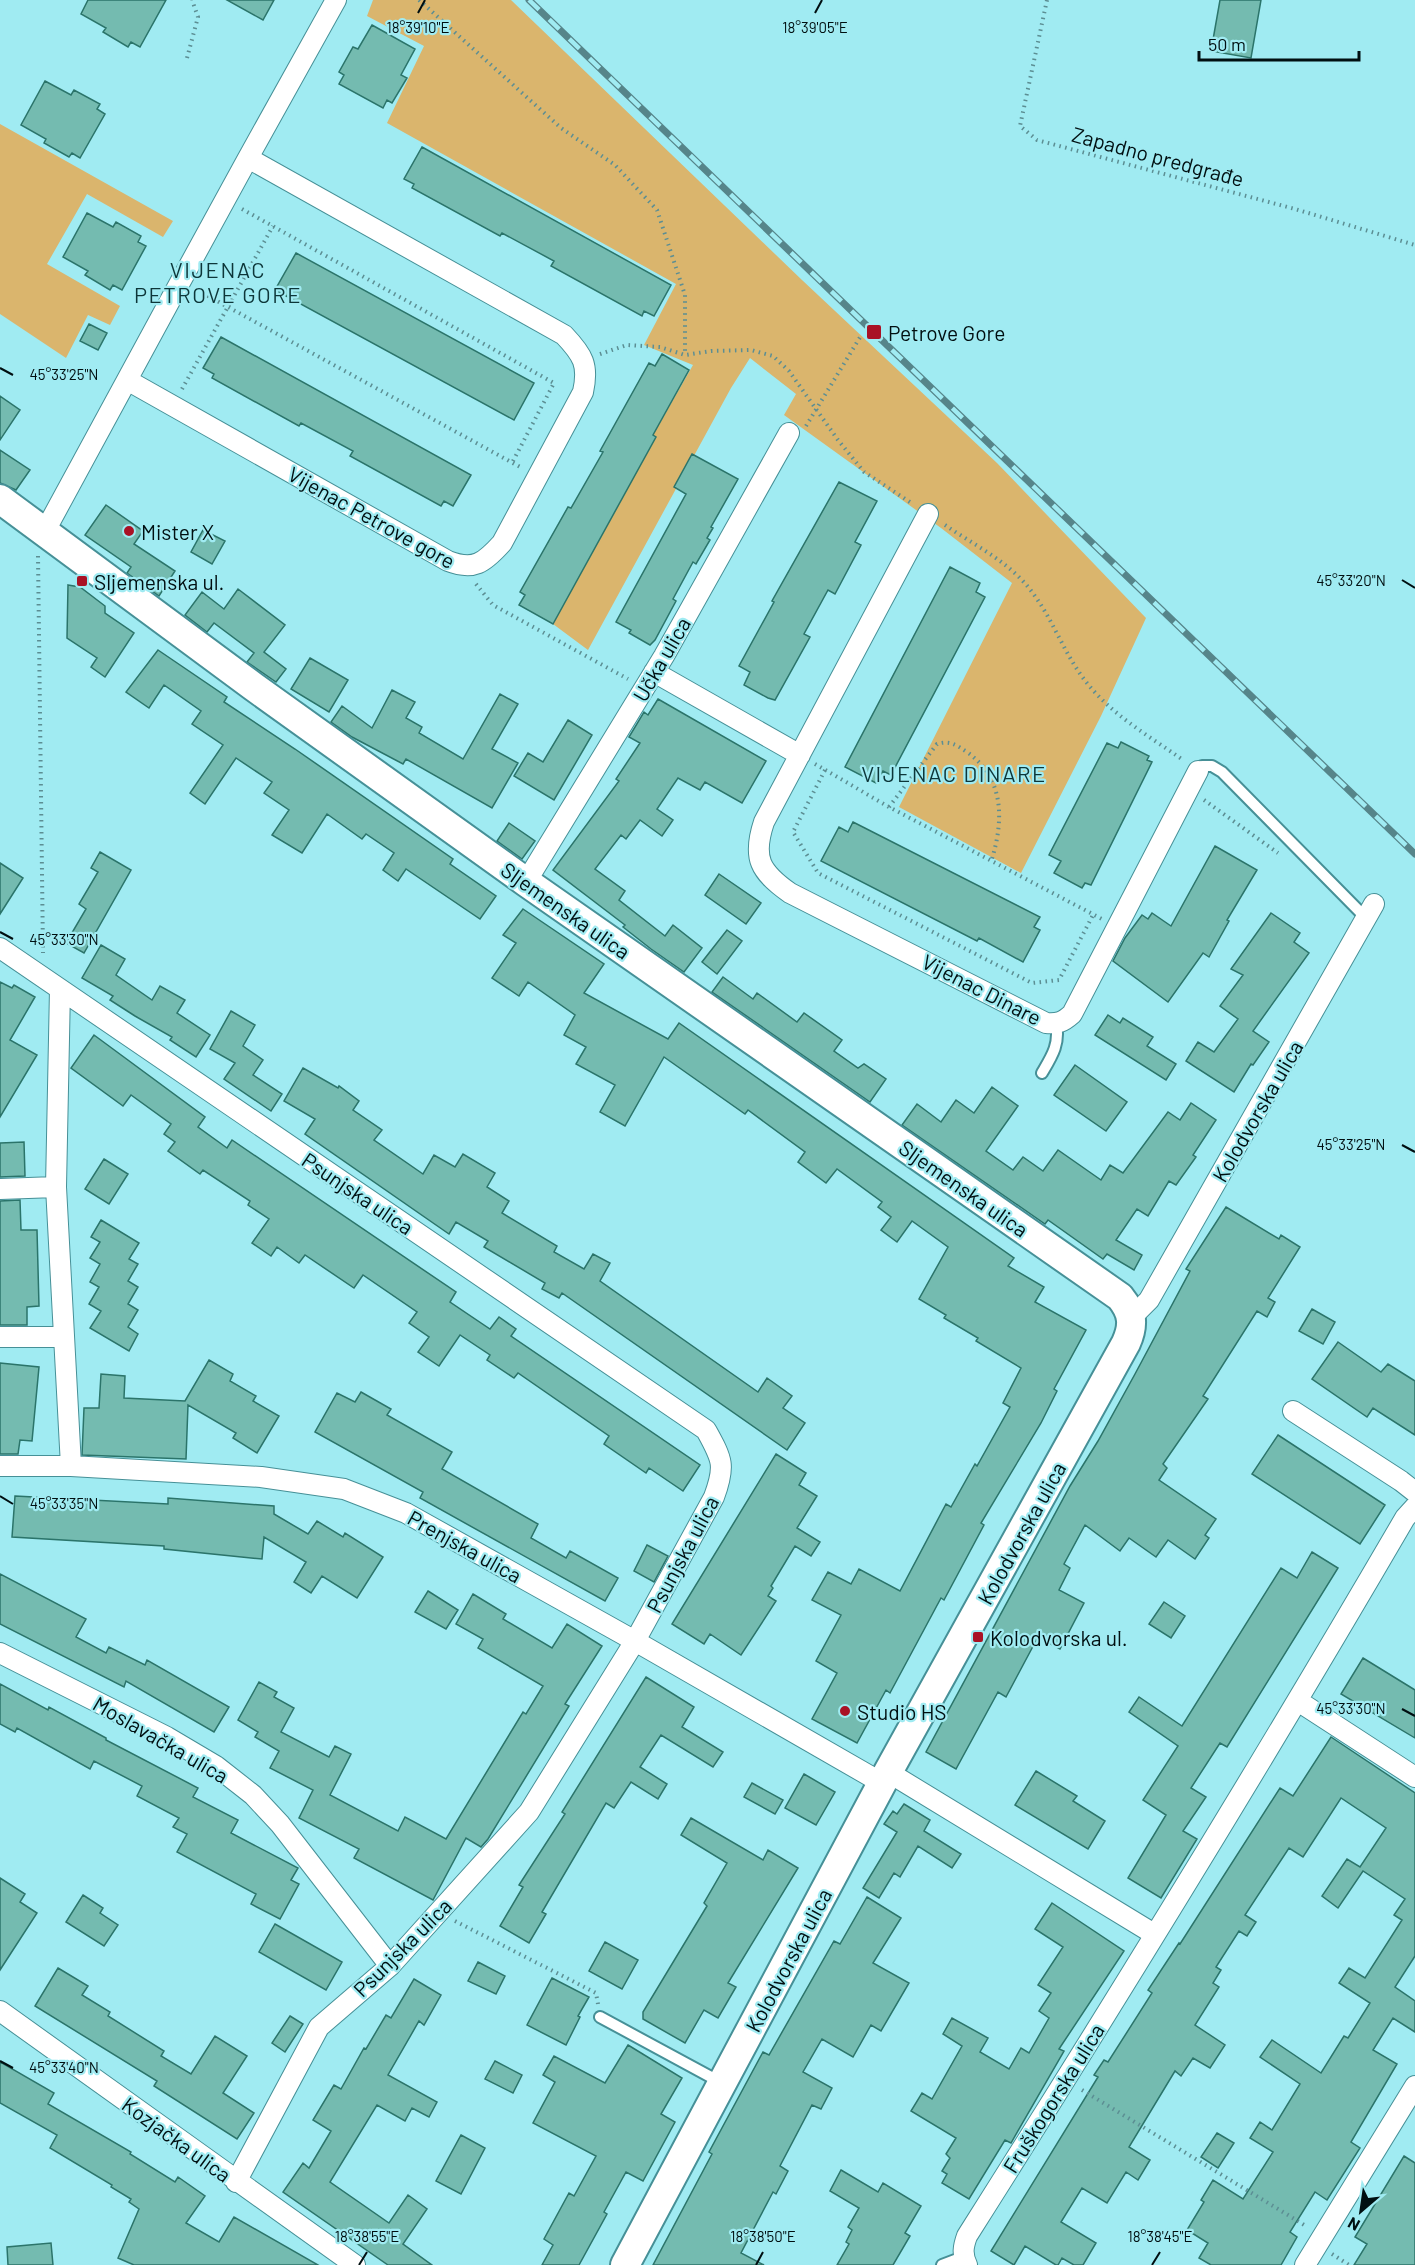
<svg xmlns="http://www.w3.org/2000/svg" width="1415" height="2265" viewBox="0 0 1415 2265" font-family="Barlow,sans-serif">
<style>
.green{fill:#dab56d}
.building{fill:#74bbb0;stroke:#2b746a;stroke-width:1.5}
.lines{fill:none;stroke-linecap:round;stroke-linejoin:round}
.lane-casing{stroke:#469097;stroke-width:14}
.street-casing{stroke:#469097;stroke-width:22}
.secondary-casing{stroke:#469097;stroke-width:32}
.path{stroke:#5c8e93;stroke-width:4;stroke-dasharray:1.5 4.5;stroke-linecap:butt}
.lane{stroke:#fff;stroke-width:10}
.street{stroke:#fff;stroke-width:20}
.secondary{stroke:#fff;stroke-width:28}
.rail-casing{stroke:#56858a;stroke-width:7}
.rail{stroke:#a0ebf2;stroke-width:4.5;stroke-dasharray:14;stroke-linecap:butt}
.ticks{fill:none;stroke:#000f11;stroke-width:2}
.poi-dot{fill:#a91225;stroke:#a0ebf2;stroke-width:2}
.labels{text-anchor:middle;dominant-baseline:central;stroke-width:4.5;stroke-linejoin:round;paint-order:stroke}
.street-label{font-size:21px;fill:#000f11;stroke:#a0ebf2}
.poi-label{font-size:21px;fill:#000f11;stroke:#a0ebf2;text-anchor:start}
.neighbourhood-label{font-size:22px;letter-spacing:1.5px;fill:#0d3639;stroke:#a0ebf2}
.ticks-label{font-size:15px;text-anchor:middle;fill:#000f11;stroke:#a0ebf2;stroke-width:4.5;stroke-linejoin:round;paint-order:stroke}
</style>
<rect width="100%" height="100%" fill="#a0ebf2"/>
<path class="green" d="M373,0H511L802,280L997,463L1146,618L1101,716L1021,873L899,807L1012,583L941,528L784,415L796,394L750,358L731,388L588,650L553,624L656,437L653,435L693,365L644,345L676,284L387,123L424,46L367,16Z
M0,124L173,221L163,237L87,194L47,264L120,306L110,325L88,315L66,358L0,314Z"/>
<path class="building" d="M88,0H166L140,47L131,42L128,47L103,32L106,28L81,14Z
M227,0H274L263,20Z
M1220,0H1261L1251,58L1211,51Z
M372,25L415,49L401,75L407,78L392,103L387,100L383,108L339,84L344,75L339,72L353,47L358,49Z
M45,81L71,95L74,90L100,104L97,109L105,114L80,158L72,153L69,157L44,143L46,139L21,125Z
M422,147L671,285L654,316L644,311L642,316L551,266L554,261L502,233L500,236L412,188L414,184L404,179Z
M87,213L113,227L116,222L141,236L138,242L146,246L122,290L113,285L110,290L85,275L88,271L63,257Z
M296,253L534,383L514,420L275,290Z
M89,324L107,333L98,350L80,341Z
M221,337L471,475L453,506L444,501L441,506L350,456L353,451L301,423L299,426L212,378L214,374L203,368Z
M662,354L689,370L653,435L656,437L553,624L519,605L525,595L520,592L568,507L571,508L603,452L600,451L649,363L655,366Z
M0,396L20,410L0,440Z
M0,450L30,470L16,490L0,483Z
M692,454L738,479L711,527L713,528L707,538L710,540L696,564L693,562L673,599L676,601L655,640L650,645L629,633L631,630L616,622L686,494L674,487Z
M839,482L877,501L855,542L861,545L835,594L828,590L804,634L810,637L775,700L768,698L744,685L750,672L739,666L774,602L772,601Z
M106,505L143,531L134,544L175,571L159,596L127,573L131,567L85,535Z
M203,530L225,541L212,564L191,552Z
M950,567L980,583L976,592L985,597L891,775L883,771L876,783L845,767Z
M68,585L80,587L105,606V613L134,633L105,677L91,667L97,658L67,638Z
M238,589L285,625L264,652L286,669L276,682L247,662L254,653L214,623L207,632L185,615L202,592L224,609Z
M158,650L227,697L224,702L295,749L453,859L450,864L496,896L480,919L406,869L398,881L383,870L394,853L366,834L362,839L327,814L302,853L272,835L289,810L264,793L272,782L236,758L205,804L190,793L223,745L192,724L201,711L164,685L149,708L126,692Z
M310,658L348,680L329,712L291,689Z
M392,690L415,702L406,718L422,727L419,733L463,759L500,694L518,704L492,749L518,763L492,808L406,759L403,764L352,737L331,722L342,706L372,728Z
M658,699L766,761L742,803L705,782L700,790L678,778L657,809L673,820L662,836L640,820L626,839L621,835L595,869L625,891L619,900L665,936L673,925L702,948L684,972L651,949L623,927L625,925L553,870L619,781L616,779L640,743L629,737L644,712L648,715Z
M568,720L592,735L554,800L514,776L528,753L543,762Z
M1121,742L1149,756L1147,760L1152,762L1091,885L1085,883L1082,888L1054,873L1061,861L1049,855L1107,743L1118,748Z
M853,822L1040,917L1034,927L1040,930L1023,962L979,938L977,941L821,861L839,827L848,832Z
M509,823L535,841L522,859L497,841Z
M1215,846L1257,870L1227,920L1229,921L1209,957L1203,953L1168,1002L1113,961L1125,938L1142,915L1148,919L1152,913L1171,926Z
M100,852L131,870L84,953L66,943L86,909L79,904L98,872L91,868Z
M0,863L23,878L0,914Z
M719,874L761,903L746,924L705,895Z
M523,909L604,964L584,993L668,1039L679,1023L1014,1258L1008,1266L1044,1287L1035,1302L1086,1330L1054,1389L1057,1391L1041,1423L981,1523L984,1525L944,1600L941,1598L890,1693L886,1690L857,1743L812,1719L837,1673L816,1661L841,1615L812,1600L828,1572L851,1584L859,1569L900,1591L946,1504L951,1507L975,1464L977,1466L1010,1407L1003,1403L1021,1368L976,1341L978,1338L944,1318L946,1315L919,1299L948,1247L912,1221L897,1242L881,1230L891,1217L878,1207L882,1202L837,1169L826,1183L798,1162L805,1152L748,1110L745,1114L664,1057L625,1126L600,1112L615,1085L576,1064L586,1047L564,1035L575,1015L528,982L519,996L492,978L516,943L503,935Z
M1271,913L1300,933L1294,942L1309,953L1253,1031L1269,1042L1253,1065L1251,1064L1234,1092L1186,1061L1198,1042L1214,1052L1238,1019L1220,1006L1243,975L1231,969Z
M727,930L742,941L717,974L702,962Z
M101,945L125,959L116,975L152,1000L160,986L185,1000L177,1013L210,1035L196,1057L170,1040L172,1037L135,1016L110,1000L113,996L82,978Z
M723,977L753,999L757,993L797,1022L804,1013L842,1040L834,1051L858,1068L864,1064L886,1079L870,1102L712,992Z
M0,982L12,988L14,985L35,997L10,1040L37,1055L0,1117Z
M231,1011L255,1025L243,1046L263,1060L253,1075L282,1094L271,1111L224,1079L235,1063L210,1049Z
M1108,1015L1120,1023L1123,1018L1153,1037L1147,1046L1176,1064L1166,1080L1095,1035Z
M94,1035L205,1117L198,1127L227,1148L232,1140L456,1292L450,1302L490,1329L499,1317L516,1329L511,1336L700,1465L683,1491L649,1468L646,1473L604,1444L609,1436L518,1373L514,1378L487,1360L490,1355L460,1335L439,1366L418,1352L429,1337L409,1323L417,1312L363,1275L354,1288L305,1255L299,1263L277,1247L271,1256L252,1243L269,1219L248,1205L250,1201L203,1170L200,1174L168,1151L175,1142L164,1134L171,1124L131,1095L123,1106L71,1068Z
M1075,1065L1127,1102L1106,1131L1054,1095Z
M303,1068L338,1088L339,1086L359,1101L353,1110L382,1130L374,1140L423,1174L434,1155L455,1167L463,1154L495,1173L487,1187L509,1201L502,1213L557,1246L554,1252L584,1269L593,1254L610,1263L600,1281L758,1392L767,1378L792,1396L783,1408L805,1423L787,1450L562,1293L559,1298L542,1289L545,1283L484,1247L488,1241L456,1222L449,1234L305,1134L315,1119L284,1101Z
M992,1087L1018,1106L986,1151L1013,1170L1023,1157L1043,1171L1058,1150L1101,1180L1110,1165L1123,1173L1168,1112L1180,1120L1191,1103L1216,1120L1193,1155L1196,1157L1176,1185L1169,1181L1148,1216L1137,1209L1116,1240L1142,1255L1134,1270L1107,1254L1103,1259L1048,1220L1045,1224L902,1125L917,1104L941,1122L956,1100L974,1113Z
M24,1142L25,1176L0,1177V1143Z
M104,1159L128,1174L109,1204L85,1189Z
M20,1200L21,1230H37L39,1306L27,1307V1325H0V1201Z
M1226,1207L1279,1239L1281,1235L1300,1247L1268,1298L1275,1302L1267,1317L1257,1311L1203,1396L1208,1399L1163,1464L1167,1468L1159,1480L1216,1519L1205,1535L1209,1538L1195,1559L1168,1540L1156,1557L1129,1538L1120,1551L1085,1525L1064,1564L1070,1568L1059,1590L1084,1603L1060,1649L1038,1637L1006,1697L998,1692L956,1769L926,1752L1070,1486L1098,1441L1135,1374L1190,1271L1186,1269Z
M101,1220L139,1243L129,1259L138,1264L128,1281L138,1287L128,1304L138,1310L128,1327L138,1334L129,1351L90,1328L101,1311L89,1304L99,1287L90,1282L100,1264L90,1258L100,1242L91,1237Z
M1312,1309L1335,1322L1323,1344L1299,1331Z
M1338,1342L1381,1372L1388,1364L1415,1381V1435L1373,1408L1367,1417L1312,1379Z
M209,1360L233,1374L230,1381L256,1396L253,1401L279,1416L257,1453L233,1438L236,1433L188,1405L186,1459L82,1455L84,1408H99L101,1374L125,1376L124,1398L185,1401Z
M0,1363L39,1367L32,1441L20,1440L18,1454H0Z
M361,1392L391,1409L387,1415L452,1452L442,1469L538,1524L531,1538L566,1558L570,1551L618,1578L605,1601L420,1498L423,1492L315,1432L337,1393L355,1402Z
M1278,1435L1385,1505L1360,1544L1252,1474Z
M776,1454L806,1473L799,1485L817,1496L797,1528L820,1542L811,1556L795,1546L771,1586L773,1588L768,1596L776,1601L741,1655L710,1634L704,1644L672,1624Z
M15,1496L168,1504V1498L274,1506V1514L308,1534L317,1521L343,1537L345,1533L383,1557L357,1598L322,1576L311,1593L294,1582L306,1562L264,1537L262,1559L164,1549V1546L12,1537Z
M647,1545L668,1556L654,1582L634,1571Z
M1312,1552L1338,1568L1227,1747L1220,1743L1191,1788L1206,1797L1183,1831L1197,1839L1161,1898L1128,1878L1166,1815L1143,1800L1178,1746L1129,1712L1139,1697L1182,1726L1281,1568L1297,1578Z
M0,1574L86,1619L76,1637L106,1653L109,1647L145,1665L147,1660L229,1707L214,1732L126,1681L124,1687L0,1624Z
M428,1591L458,1610L446,1629L415,1612Z
M473,1594L506,1614L503,1619L552,1648L567,1624L602,1646L565,1704L569,1706L488,1839L481,1847L466,1838L433,1900L354,1858L359,1849L299,1818L313,1790L270,1768L279,1751L255,1737L258,1732L238,1720L259,1682L277,1692L274,1697L294,1708L281,1732L329,1757L335,1746L351,1754L330,1795L398,1831L405,1817L446,1839L523,1712L526,1714L543,1686L478,1648L483,1639L456,1624Z
M1164,1602L1185,1616L1171,1638L1149,1624Z
M1363,1658L1415,1690V1738L1341,1694Z
M646,1677L694,1707L682,1727L723,1752L713,1767L661,1735L640,1767L667,1784L658,1799L631,1782L614,1808L606,1803L542,1912L546,1914L529,1943L500,1926L523,1887L519,1885L565,1814L562,1812Z
M0,1684L48,1710L49,1707L106,1738V1740L198,1788L193,1797L238,1820L231,1833L298,1868L291,1880L299,1884L280,1919L251,1904L256,1894L177,1852L187,1834L173,1827L179,1818L137,1796L142,1786L94,1761L90,1769L17,1728L15,1732L0,1724Z
M1331,1737L1415,1793V1956L1395,1987L1415,2001V2032L1393,2018L1373,2050L1397,2064L1351,2142L1360,2148L1327,2200L1315,2192L1290,2232L1297,2237L1281,2265H1211L1199,2258L1208,2243L1187,2230L1204,2202L1201,2200L1213,2180L1243,2199L1273,2152L1250,2138L1260,2122L1272,2130L1300,2084L1260,2057L1272,2040L1321,2073L1344,2036L1348,2038L1370,2003L1339,1983L1349,1968L1365,1978L1402,1920L1394,1915L1405,1899L1363,1871L1338,1908L1322,1896L1347,1859L1360,1867L1386,1828L1341,1798L1303,1857L1289,1848L1245,1915L1256,1922L1247,1936L1239,1931L1216,1967L1221,1970L1213,1983L1219,1987L1195,2025L1225,2045L1210,2068L1193,2058L1181,2076L1175,2071L1129,2147L1150,2160L1138,2180L1126,2172L1107,2203L1082,2188L1061,2222L1096,2243L1083,2265H1074L1062,2258L1058,2265H1056L1025,2246L1014,2265L991,2251L1098,2077L1094,2075L1104,2060L1108,2062L1152,1993L1148,1990L1179,1943L1180,1944L1280,1788L1293,1796Z
M1036,1771L1077,1796L1073,1801L1105,1821L1088,1849L1015,1805Z
M804,1774L835,1792L816,1825L785,1808Z
M752,1783L783,1800L775,1814L744,1797Z
M904,1804L930,1820L924,1831L961,1854L952,1868L918,1846L900,1877L894,1873L879,1898L863,1888L897,1832L884,1824L893,1811L897,1814Z
M691,1818L763,1860L768,1850L798,1868L728,1983L736,1987L718,2018L704,2010L685,2043L643,2019V2012L707,1906L704,1903L727,1863L681,1835Z
M0,1878L25,1894L20,1902L37,1913L0,1970Z
M83,1895L103,1908L100,1913L118,1925L104,1946L66,1922Z
M867,1897L901,1918L873,1963L909,1983L881,2031L871,2025L853,2057L822,2039L803,2072L832,2088L821,2109L812,2105L780,2166L788,2171L776,2194L773,2192L741,2253L764,2265H653L712,2154L709,2152L763,2052L769,2055L834,1941L840,1944Z
M1052,1903L1124,1951L1059,2049L1064,2051L1011,2143L1005,2140L969,2199L942,2183L947,2174L942,2171L950,2158L946,2154L956,2138L911,2111L922,2093L932,2099L962,2046L943,2034L952,2018L988,2038L980,2052L1009,2069L1021,2048L1029,2053L1049,2018L1039,2011L1051,1993L1038,1985L1063,1947L1035,1929Z
M275,1924L342,1962L326,1990L259,1952Z
M605,1942L638,1960L622,1989L589,1971Z
M478,1962L505,1976L496,1994L468,1981Z
M58,1968L88,1986L82,1995L110,2012L108,2016L164,2051L161,2056L191,2074L215,2036L247,2056L223,2093L254,2113L237,2139L154,2086L157,2081L35,2006Z
M552,1978L589,1997L578,2016L580,2017L566,2045L527,2025Z
M414,1979L441,1995L424,2025L419,2021L388,2075L437,2102L429,2117L412,2108L405,2121L377,2105L330,2182L389,2223L408,2195L427,2209L403,2244L432,2265H388L283,2192L303,2163L309,2168L331,2131L313,2120L334,2085L341,2089L364,2048L366,2049L386,2015L391,2018Z
M290,2016L303,2024L285,2052L272,2043Z
M628,2045L682,2078L661,2114L675,2122L643,2181L626,2172L604,2212L607,2214L579,2265H542L553,2245L544,2239L569,2193L574,2196L596,2156L533,2123L555,2082L543,2075L554,2056L605,2083Z
M495,2061L522,2075L513,2093L485,2079Z
M0,2062L54,2093L48,2104L131,2152L130,2154L175,2182L178,2177L205,2196L186,2223L219,2242L234,2217L318,2265H134L118,2258L139,2209L129,2202L131,2199L111,2187L112,2185L50,2148L57,2135L0,2103Z
M1217,2133L1234,2143L1218,2168L1201,2157Z
M461,2135L485,2148L461,2194L436,2181Z
M1404,2156L1415,2163V2265H1354L1367,2244L1355,2237Z
M841,2170L878,2192L883,2183L921,2206L905,2233L910,2236L893,2265H837L849,2244L846,2242L852,2230L848,2227L859,2208L830,2191Z
M51,2243L53,2265H8L7,2247Z"/>
<g class="lines">
<g class="lane-casing">
<path id="lane" d="M1198,771L1202,766H1212L1222,772L1366,918
M1042,1073C1052,1056 1060,1044 1056,1024
M600,2017L722,2083
M942,2265L963,2257"/>
</g>
<g class="street-casing">
<path id="street" d="M248,158L336,0
M928,514L764,822C752,858 760,872 790,893L1046,1023C1058,1024 1063,1022 1072,1014L1198,771
M45,531C112,407 180,282 248,158L564,335C583,355 589,365 583,392L502,543C484,563 474,571 448,561L127,380
M654,672L800,755
M526,882L664,656L789,433
M0,948L706,1430C722,1459 726,1465 714,1497L635,1641L529,1812L390,1966L319,2027L236,2182
M60,989L56,1187L71,1466
M0,1189L56,1187
M1132,1317L1149,1300L1374,904
M0,1337H63
M1293,1411L1401,1481L1415,1492
M0,1466H71L261,1477L344,1489L406,1513L635,1641L882,1783
M0,1653L167,1737L216,1766L253,1795L280,1824L390,1966
M1298,1701L1415,1777
M888,1772L1154,1934
M0,2011L355,2265
M967,2265C962,2254 963,2247 967,2236C1117,1999 1264,1760 1405,1518L1415,1507
M1305,2265L1415,2086"/>
</g>
<g class="secondary-casing">
<path id="secondary" d="M0,499L254,687L526,882L1120,1297C1133,1313 1134,1325 1126,1343L888,1772L625,2265"/>
</g>
<path class="path" d="M419,0L561,128L615,165L657,210L685,295V355
M1047,0L1020,126L1037,140L1295,209L1415,245
M187,58L198,17L192,0
M242,209L554,383L512,463
M197,290L522,468
M600,354L627,345L660,347L685,355L711,351L751,350L773,356L789,371L838,440L864,472L913,504
M182,389L273,226
M806,426L862,334
M945,525C974,545 1010,562 1032,592C1055,622 1066,660 1092,689C1117,718 1152,738 1183,760
M38,556L43,953
M476,584L493,605L628,679
M815,764L889,807L1102,919
M825,770L793,832L818,873L1032,983L1059,980L1093,915
M1204,800L1278,853
M889,807L937,744C950,740 956,745 967,752C1005,779 1004,821 991,862
M455,1921L596,1993L598,2004
M1082,2090L1306,2226
M1332,2254L1349,2265"/>
<use href="#lane" class="lane"/>
<use href="#street" class="street"/>
<use href="#secondary" class="secondary"/>
<g class="rail-casing">
<path id="rail" d="M529,0L1415,854"/>
</g>
<use href="#rail" class="rail"/>
</g>
<path class="ticks" d="M418,13L425,0M815,13L822,0M0,368L13,375M1402,580L1415,588M0,932L13,939M1402,1145L1415,1152M0,1496L13,1504M1402,1709L1415,1716M0,2061L13,2068M359,2265L367,2252M756,2265L763,2252M1152,2265L1160,2252"/>
<g class="poi-dot">
<rect x="866" y="324" width="16" height="16" rx="3"/>
<circle cx="129" cy="531" r="6"/>
<rect x="76" y="575" width="12" height="12" rx="3"/>
<rect x="972" y="1631" width="12" height="12" rx="3"/>
<circle cx="845" cy="1711" r="6"/>
</g>
<g class="labels">
<g class="street-label">
<text transform="translate(1158 156) rotate(15)">Zapadno predgrađe</text>
<text transform="translate(372 517) rotate(29)">Vijenac Petrove gore</text>
<text transform="translate(661 659) rotate(-60)">Učka ulica</text>
<text transform="translate(566 910) rotate(35)">Sljemenska ulica</text>
<text transform="translate(982 989) rotate(27)">Vijenac Dinare</text>
<text transform="translate(1257 1111) rotate(-60)">Kolodvorska ulica</text>
<text transform="translate(964 1188) rotate(35)">Sljemenska ulica</text>
<text transform="translate(358 1193) rotate(34)">Psunjska ulica</text>
<text transform="translate(1021 1533) rotate(-61)">Kolodvorska ulica</text>
<text transform="translate(465 1546) rotate(29)">Prenjska ulica</text>
<text transform="translate(682 1554) rotate(-62)">Psunjska ulica</text>
<text transform="translate(161 1739) rotate(30)">Moslavačka ulica</text>
<text transform="translate(402 1947) rotate(-45)">Psunjska ulica</text>
<text transform="translate(788 1960) rotate(-62)">Kolodvorska ulica</text>
<text transform="translate(1053 2098) rotate(-58)">Fruškogorska ulica</text>
<text transform="translate(177 2139) rotate(36)">Kozjačka ulica</text>
</g>
<g class="poi-label">
<text x="888" y="332">Petrove Gore</text>
<text x="141" y="531">Mister X</text>
<text x="94" y="581">Sljemenska ul.</text>
<text x="990" y="1637">Kolodvorska ul.</text>
<text x="857" y="1711">Studio HS</text>
</g>
<g class="neighbourhood-label">
<text x="218" y="269">VIJENAC<tspan x="218" dy="25">PETROVE GORE</tspan></text>
<text x="954" y="773">VIJENAC DINARE</text>
</g>
</g>
<g class="ticks-label">
<text x="418" y="33">18°39'10"E</text>
<text x="815" y="33">18°39'05"E</text>
<text x="64" y="380">45°33'25"N</text>
<text x="1351" y="586">45°33'20"N</text>
<text x="64" y="945">45°33'30"N</text>
<text x="1351" y="1150">45°33'25"N</text>
<text x="64" y="1509">45°33'35"N</text>
<text x="1351" y="1714">45°33'30"N</text>
<text x="64" y="2073">45°33'40"N</text>
<text x="367" y="2242">18°38'55"E</text>
<text x="763" y="2242">18°38'50"E</text>
<text x="1160" y="2242">18°38'45"E</text>
</g>
<g transform="translate(1361 2211) rotate(209)" stroke="#a0ebf2" stroke-width="4.5" paint-order="stroke">
<path d="M0-4.5L10 22L0 15L-10 22Z" fill="#000f11"/>
<text y="-9" font-size="16" font-weight="bold" text-anchor="middle" fill="#000f11">N</text>
</g>
<path d="M1199 51v9h160v-9" fill="none" stroke="#000f11" stroke-width="3"/>
<text x="1208" y="51" font-size="18" fill="#000f11" stroke="#a0ebf2" stroke-width="4.5" paint-order="stroke">50 m</text>
</svg>
